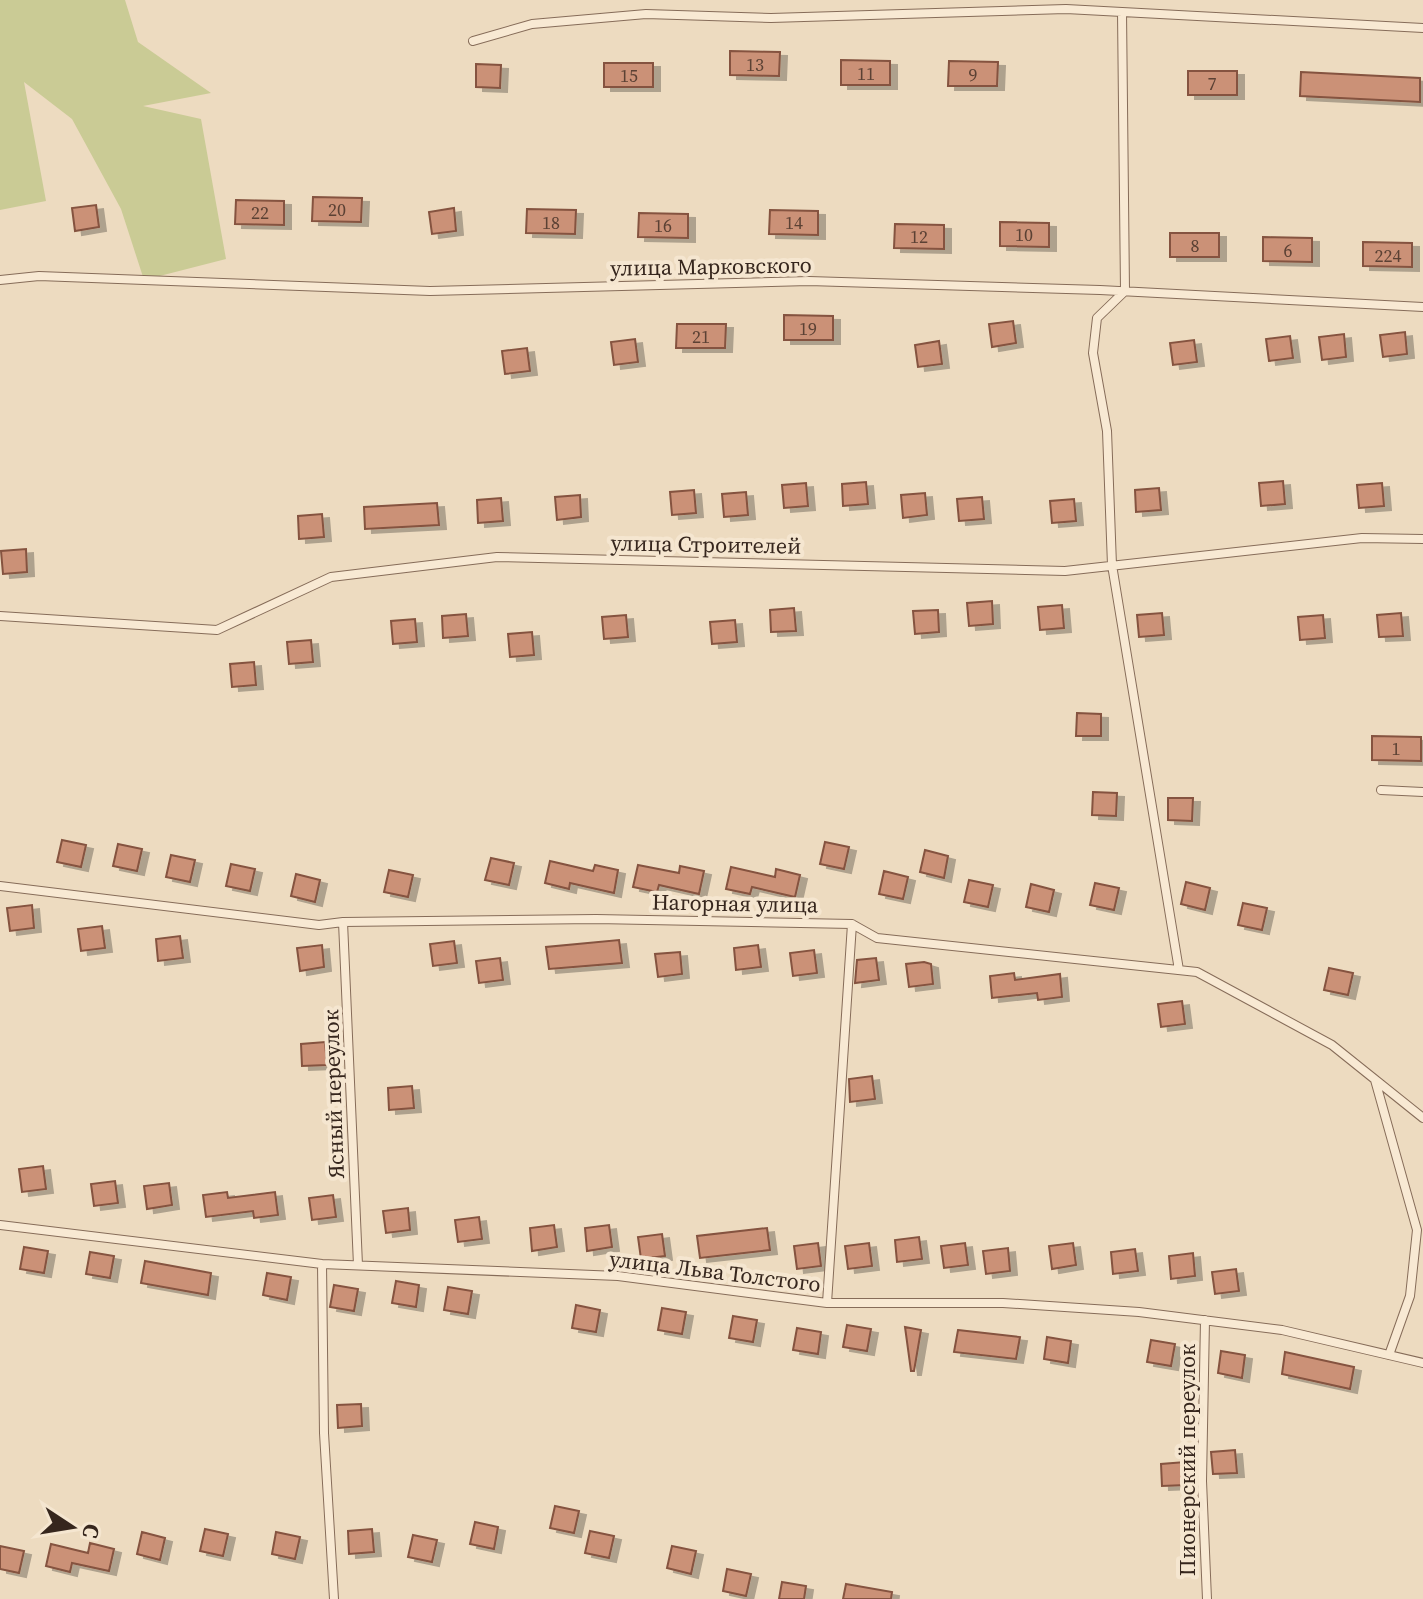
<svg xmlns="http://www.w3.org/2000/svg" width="1423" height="1599" viewBox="0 0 1423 1599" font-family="'Source Serif 4',serif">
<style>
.green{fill:#cacb95}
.building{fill:#cb9177;stroke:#85533f;stroke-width:2;filter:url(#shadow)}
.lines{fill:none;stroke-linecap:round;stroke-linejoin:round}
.service-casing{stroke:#866c59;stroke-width:10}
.service{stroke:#f8e9d3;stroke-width:8}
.labels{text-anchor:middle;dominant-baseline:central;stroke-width:8;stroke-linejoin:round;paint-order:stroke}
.number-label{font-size:18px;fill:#5b4134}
.street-label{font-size:22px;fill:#36261d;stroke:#f5e6d0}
</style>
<defs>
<filter id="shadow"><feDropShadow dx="7" dy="4" stdDeviation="0" flood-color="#0004"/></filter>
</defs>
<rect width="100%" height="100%" fill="#eddbc0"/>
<path class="green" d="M0,0H125L138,42L211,93L143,106L201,119L226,259L144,280L121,209L72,119L24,82L46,201L0,210Z"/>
<path class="building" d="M730,51L780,52L779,76L730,75Z
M841,60L890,61V85H841Z
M949,61L998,62L997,86H948Z
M604,63H653V87H604Z
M476,64L501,65L500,88L476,87Z
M1188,71H1237V95H1188Z
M1301,72L1420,78V102L1300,96Z
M313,197L362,198L361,222L312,221Z
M236,200L284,201V225L235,224Z
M96,205L99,227L75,231L72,208Z
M454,208L456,231L432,234L429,212Z
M527,209L576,210L575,234L526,233Z
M770,210L818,211V235L769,234Z
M639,213L688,214V238L638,237Z
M1000,222L1049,223V247L1000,246Z
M895,224L944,225V249L894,248Z
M1170,233H1219V257H1170Z
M1263,237L1312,238V262L1263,261Z
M1363,242L1412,243V267L1363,266Z
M784,315L833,316V340H784Z
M1013,321L1016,343L992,347L989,324Z
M677,324H726L725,348H676Z
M1405,332L1407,354L1383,357L1380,335Z
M1344,334L1346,357L1322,360L1319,337Z
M1290,336L1293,358L1269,361L1266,339Z
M635,339L638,362L614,365L611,342Z
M1194,340L1197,362L1173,365L1170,343Z
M939,341L942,364L918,367L915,345Z
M527,348L530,371L505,374L502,351Z
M1283,481L1285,504L1261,506L1259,483Z
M866,482L868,504L843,506L842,484Z
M806,483L808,506L784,508L782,485Z
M1382,483L1384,506L1359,508L1357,485Z
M1159,488L1161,510L1136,512L1135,490Z
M694,490L696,513L672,515L670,492Z
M746,492L748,515L724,517L722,494Z
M925,493L927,515L903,518L901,495Z
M580,495L581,517L557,520L555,497Z
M982,497L984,519L959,521L957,499Z
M501,498L503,521L478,523L477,500Z
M1074,499L1076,521L1052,523L1050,501Z
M437,503L439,525L365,529L364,507Z
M322,514L324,537L299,539L298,516Z
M26,549L27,572L3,574L1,551Z
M992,601L993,624L969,626L967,603Z
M1062,605L1064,628L1040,630L1038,607Z
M794,608L796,631L771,632L770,610Z
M938,610L939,632L915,634L913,611Z
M1162,613L1164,635L1139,637L1137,615Z
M1401,613L1403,636L1379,637L1377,615Z
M466,614L468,636L443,638L442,616Z
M626,615L628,637L604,639L602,617Z
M1323,615L1325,638L1300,640L1298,617Z
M415,619L417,642L393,644L391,621Z
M735,620L737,642L712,644L710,622Z
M532,632L534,655L510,657L508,634Z
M311,640L313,662L289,664L287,642Z
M254,662L256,685L232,687L230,664Z
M1077,713L1101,714V736H1076Z
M1372,736L1421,737V761L1372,760Z
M1093,792L1117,793L1116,816L1092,815Z
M1168,798H1193L1192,821L1168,820Z
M62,840L86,845L81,867L57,862Z
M825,842L849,847L844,869L820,864Z
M118,844L142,849L137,871L113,866Z
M925,850L948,856L944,878L920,872Z
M171,855L195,860L190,882L166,877Z
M491,858L514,863L509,885L485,880Z
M550,861L593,871L595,865L618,870L614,893L570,883L569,889L545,883Z
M231,864L255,869L250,891L226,886Z
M638,865L679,873L680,866L704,871L699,894L659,885L657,892L633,887Z
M731,867L775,877L776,869L800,875L795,897L752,887L750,894L726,889Z
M389,870L413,875L408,897L384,892Z
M884,871L908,877L903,899L879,894Z
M296,874L320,880L315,902L291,896Z
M969,880L993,885L988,907L964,902Z
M1186,882L1210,888L1205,910L1181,904Z
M1095,883L1119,888L1114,910L1090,905Z
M1031,884L1054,890L1049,912L1026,907Z
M1243,903L1267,908L1262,930L1238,925Z
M32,905L34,928L10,931L7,908Z
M102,926L105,948L81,951L78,929Z
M180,936L183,958L158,961L156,939Z
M619,940L622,963L549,969L546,947Z
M454,941L457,963L433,966L430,944Z
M322,945L324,967L300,971L297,948Z
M758,945L761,967L736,970L734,948Z
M814,950L817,973L793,976L790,953Z
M680,952L682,974L658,977L655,954Z
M500,958L503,980L479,983L476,961Z
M876,958L879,980L855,983L857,960Z
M924,962L931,964L933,984L909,987L906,964Z
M1329,968L1353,973L1348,995L1324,990Z
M1014,973L1015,980L1060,974L1062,997L1038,1000L1037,993L992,998L990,976Z
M1182,1001L1185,1024L1161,1027L1158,1004Z
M325,1042L327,1065L302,1066L301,1044Z
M872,1076L875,1099L850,1102L849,1079Z
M412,1086L414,1108L389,1110L388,1088Z
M43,1166L46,1189L22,1192L19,1169Z
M115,1181L118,1203L94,1206L91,1184Z
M169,1183L172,1205L147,1209L144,1186Z
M227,1192L228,1198L275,1192L278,1215L254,1218L253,1211L206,1217L203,1195Z
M333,1195L336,1217L312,1220L309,1198Z
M408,1208L410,1230L386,1233L383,1211Z
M479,1217L482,1239L458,1242L455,1220Z
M554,1225L557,1247L532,1251L530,1228Z
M609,1225L612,1247L587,1251L585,1228Z
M767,1228L770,1250L700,1258L697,1236Z
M662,1234L665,1256L641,1259L638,1237Z
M919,1237L922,1259L897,1262L895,1240Z
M818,1243L821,1266L797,1269L794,1246Z
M869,1243L872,1266L848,1269L845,1246Z
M965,1243L968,1265L944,1268L941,1246Z
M1073,1243L1076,1265L1052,1269L1049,1246Z
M24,1247L48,1251L44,1273L20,1269Z
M1008,1248L1010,1271L986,1274L983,1251Z
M1135,1249L1138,1271L1113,1274L1111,1252Z
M90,1252L114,1256L110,1278L86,1274Z
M1193,1253L1195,1276L1171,1279L1169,1256Z
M145,1261L211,1273L208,1295L141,1283Z
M1236,1269L1239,1291L1215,1294L1212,1272Z
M267,1273L291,1277L287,1300L263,1295Z
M396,1281L419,1285L416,1307L392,1303Z
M334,1285L358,1289L354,1311L330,1307Z
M448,1287L472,1291L468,1314L444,1310Z
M576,1305L600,1310L596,1332L572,1328Z
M662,1308L686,1312L682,1334L658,1330Z
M733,1316L757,1320L753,1342L729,1338Z
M847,1325L871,1329L867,1351L843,1347Z
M905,1327L921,1330L914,1371H911Z
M797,1328L821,1332L818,1354L793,1350Z
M958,1330L1020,1337L1016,1359L954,1352Z
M1047,1337L1071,1341L1068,1363L1044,1359Z
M1151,1340L1175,1344L1171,1366L1147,1362Z
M1221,1351L1245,1355L1242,1378L1218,1373Z
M1285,1352L1354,1367L1350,1389L1282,1374Z
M361,1404L362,1426L338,1428L337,1405Z
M1235,1450L1237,1473L1213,1474L1211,1452Z
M1185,1462L1186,1485L1162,1486L1161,1464Z
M555,1506L579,1511L574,1533L550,1528Z
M475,1522L498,1527L494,1549L470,1544Z
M205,1529L228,1534L223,1556L200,1551Z
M372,1529L374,1552L349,1554L348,1531Z
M590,1531L614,1536L609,1558L585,1553Z
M142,1532L165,1538L160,1560L137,1554Z
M276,1532L300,1537L295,1559L272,1554Z
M413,1535L437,1540L432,1562L408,1557Z
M90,1543L114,1549L109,1571L72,1563L70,1572L46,1566L51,1544L88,1553Z
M0,1546L24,1551L19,1573L0,1569Z
M672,1546L696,1551L691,1574L667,1568Z
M727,1569L751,1574L746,1596L723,1591Z
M782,1582L806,1586L804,1599H779Z
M846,1584L892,1592L891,1599H843Z"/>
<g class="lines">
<g class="service-casing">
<path id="service" d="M1122,12L1125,291L1097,318L1093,353L1107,431L1112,565L1179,970
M473,41L532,24L646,14L771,18L1066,9L1423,28
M0,280L39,276L430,291L809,281L1100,290L1423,307
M0,616L217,630L331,577L497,557L1065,571L1362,538L1423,539
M1381,790L1423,792
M0,886L319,925L343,922L596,919L852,924L877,938L1197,972L1332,1045L1423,1118
M343,922L358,1265
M1375,1080L1417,1230L1410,1296L1389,1355
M0,1225L322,1264L618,1276L827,1303H1003L1139,1312L1282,1330L1423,1363
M322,1264L324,1433L334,1599
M827,1303L852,924
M1205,1320L1202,1481L1207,1599"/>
</g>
<use href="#service" class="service"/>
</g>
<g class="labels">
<g class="number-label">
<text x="755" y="64">13</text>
<text x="866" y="73">11</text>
<text x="973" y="74">9</text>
<text x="629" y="75">15</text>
<text x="1212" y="83">7</text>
<text x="337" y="209">20</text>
<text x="260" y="212">22</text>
<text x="551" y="222">18</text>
<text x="794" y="222">14</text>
<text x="663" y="225">16</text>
<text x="1024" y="234">10</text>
<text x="919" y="236">12</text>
<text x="1195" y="245">8</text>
<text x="1288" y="250">6</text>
<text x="1388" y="255">224</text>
<text x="808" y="328">19</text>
<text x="701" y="336">21</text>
<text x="1396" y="748">1</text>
</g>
<g class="street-label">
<text transform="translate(711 266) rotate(-1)">улица Марковского</text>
<text transform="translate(706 544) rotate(1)">улица Строителей</text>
<text transform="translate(735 903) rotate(1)">Нагорная улица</text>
<text transform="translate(333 1094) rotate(-92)">Ясный переулок</text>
<text transform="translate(715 1271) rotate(7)">улица Льва Толстого</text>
<text transform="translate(1187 1460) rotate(-90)">Пионерский переулок</text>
</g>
</g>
<g transform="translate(72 1527) rotate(102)" stroke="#f5e6d0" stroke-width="6" paint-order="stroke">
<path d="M0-6L14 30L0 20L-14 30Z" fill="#36261d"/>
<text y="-12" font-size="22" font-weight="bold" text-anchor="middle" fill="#36261d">С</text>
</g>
</svg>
